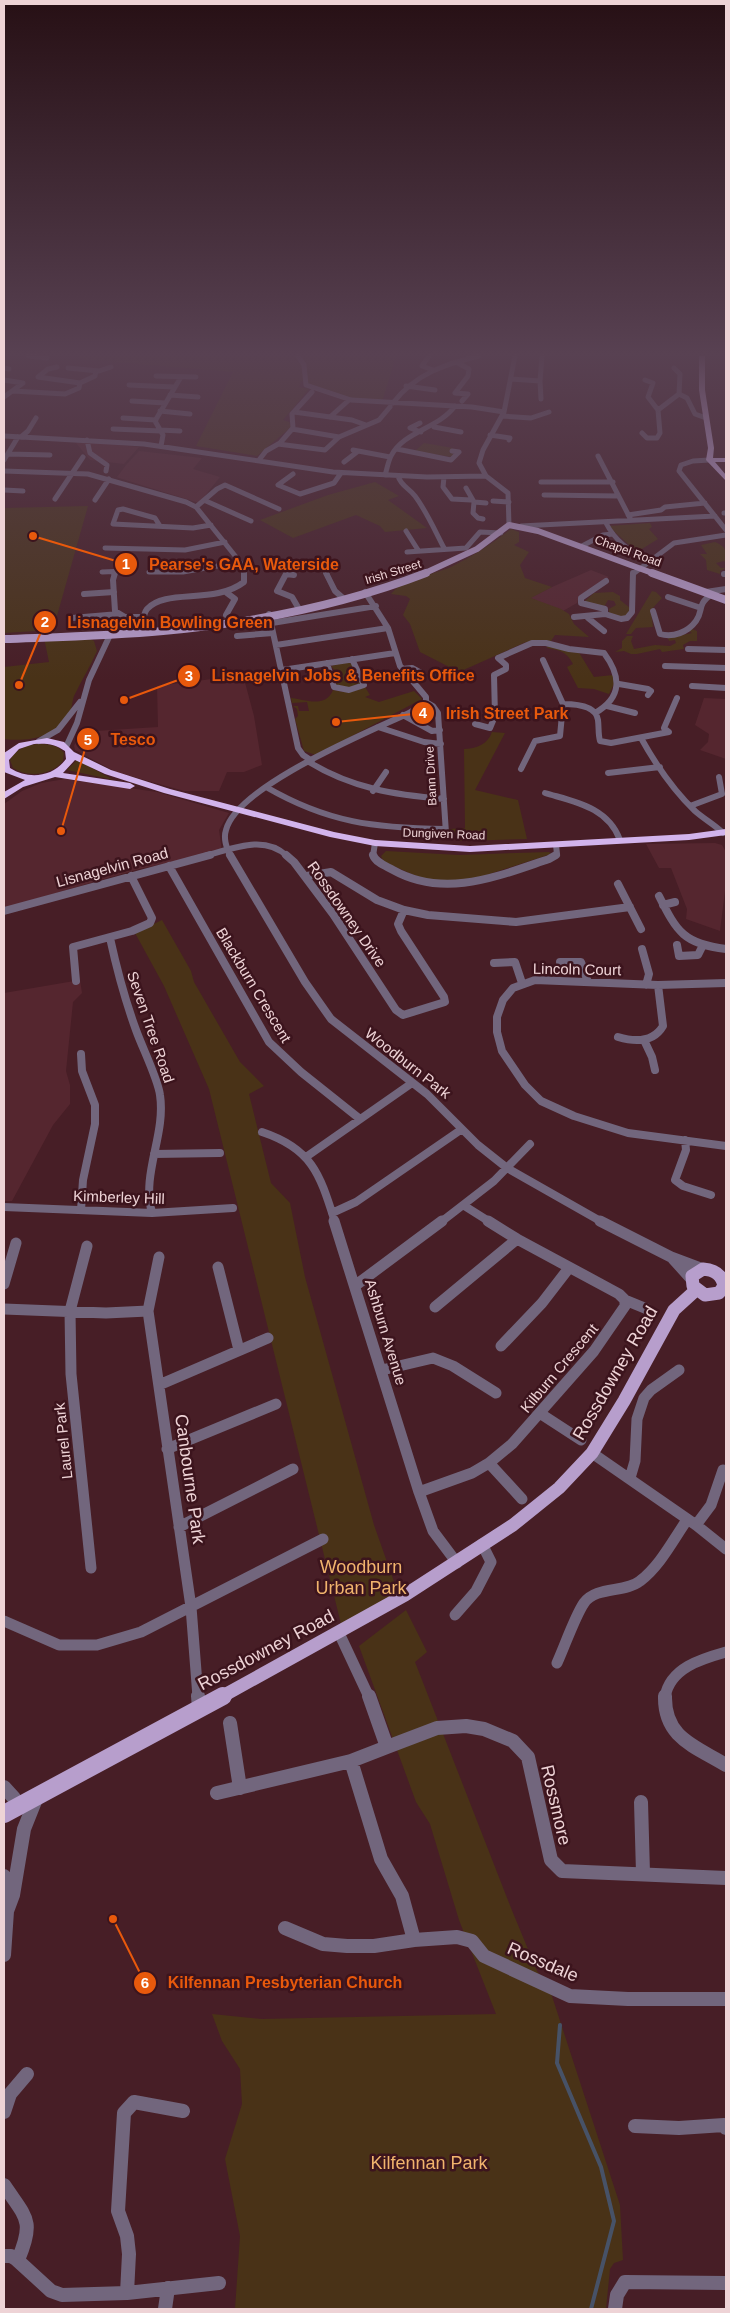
<svg xmlns="http://www.w3.org/2000/svg" width="730" height="2313" viewBox="0 0 730 2313" font-family="Helvetica,sans-serif">
<style>
.built{fill:#55262f}
.green{fill:#493217}
.lines{fill:none;stroke-linecap:round;stroke-linejoin:round}
.stream{stroke:#475267;stroke-width:4}
.minor-far4{stroke:#72667d;stroke-width:5}
.minor-far3{stroke:#72667d;stroke-width:6}
.minor-far2{stroke:#72667d;stroke-width:8}
.minor-far1{stroke:#72667d;stroke-width:11}
.minor{stroke:#72667d;stroke-width:14}
.major-far3{stroke:#b79ecc;stroke-width:6}
.major-far2{stroke:#b79ecc;stroke-width:8}
.major-far1{stroke:#b79ecc;stroke-width:13}
.major{stroke:#b79ecc;stroke-width:18}
.highway{fill:#d2b4ec;fill-rule:evenodd}
.labels{text-anchor:middle;dominant-baseline:central;stroke-width:5;stroke-linejoin:round;paint-order:stroke}
.far-street-label{font-size:12px;fill:#eed3d6;stroke:#3c141d}
.street-label{font-size:15px;fill:#eed3d6;stroke:#3c141d}
.near-street-label{font-size:18px;fill:#eed3d6;stroke:#3c141d}
.near-park-label{font-size:18px;fill:#f1b46d;stroke:#3c141d}
.leader{fill:none;stroke:#e8590c;stroke-width:2}
.callout-dot{fill:#e8590c;stroke:#3c141d;stroke-width:2}
.mark-label{font-size:15px;text-anchor:middle;font-weight:bold;fill:#fff}
.callout-label{font-size:16px;text-anchor:middle;font-weight:bold;fill:#e8590c;stroke:#3c141d;stroke-width:5;stroke-linejoin:round;paint-order:stroke}
</style>
<rect width="100%" height="100%" fill="#471e26"/>
<path class="built" d="M83,442L139,447L124,464L90,460L76,443Z
M139,451L202,458L193,469L220,477L199,503L119,478L117,477L126,465Z
M591,570L609,577L579,597L577,603L563,611L530,598L552,587Z
M243,675L254,716L262,765L244,772H227L219,791H184L116,772L75,750L74,746L80,732L158,727L157,686Z
M704,698L726,699V759L700,750L708,742L709,734L695,725Z
M65,779L157,792L229,813L219,830L222,851L139,869L4,908V804L22,791L41,783Z
M715,843L722,845L726,852V883L720,931L686,919L687,909L671,868H659L646,844Z
M80,980L82,993L73,1002L66,1071L70,1085V1104L53,1125L12,1201H4V993Z"/>
<path class="green" d="M79,356H396L382,402L353,399L301,381L299,387L309,389L283,420L289,422L291,427L257,456L196,446L233,372L79,359Z
M424,443L453,448L449,452L454,454L452,457L415,451Z
M375,482L399,496L388,500L427,528L385,532L380,526L356,515L293,538L260,520L328,495Z
M88,506L53,630L4,633V508Z
M650,523L652,527L649,529L658,539L637,552L608,526Z
M511,529L519,532V542L514,545L529,552L520,565L525,578L552,587L531,598L561,609L569,614L574,624L589,637L555,635L551,641L526,642L459,672L420,652L410,624L403,615L410,599L406,596L391,594C404,578 433,575 451,567C473,556 492,544 511,529Z
M715,542C727,547 726,551 726,563L724,561L716,563L721,568H726L720,571V574L707,570L706,560L700,554H707L701,545Z
M652,591L656,592L662,598L651,610L653,627L636,628L631,634H626Z
M613,592L620,596V600L630,608L629,613L625,618L609,613V609L616,605L614,601L608,600L604,607L584,602L594,593Z
M692,629L697,631V641H690L683,645L684,649L662,652L660,649L637,654H631L624,651L615,652L622,648V641L627,636H633L631,641L634,649L655,645L670,646L676,643L675,640L669,641L668,638L692,633L689,631Z
M87,637L94,641L97,651C90,667 81,681 74,696C72,702 72,709 69,715C56,738 27,742 4,739V667L49,662L44,638Z
M548,645L578,651L594,677L613,675L614,684L609,694L594,689L578,688L567,667L573,664C567,652 560,650 547,648Z
M346,662L352,664L354,669L350,670L354,679L352,680L353,682L359,680L361,683L350,689L336,686V683L340,681L338,674L331,666Z
M365,687L370,695L365,697L379,702L414,691L422,699L316,755L304,751L295,719L298,716L297,709L293,706H298L299,711H309L307,702L292,703L291,698C303,699 326,709 333,690L343,692Z
M492,732L505,733L475,790L518,800L527,839L461,841L449,829L465,828L464,749C476,749 488,744 492,732Z
M37,744C47,744 57,744 64,753L63,761C52,775 28,778 13,768L10,760C16,749 25,746 37,744Z
M77,760L114,780L67,770Z
M386,851L459,855L549,852L551,854L468,881H428L384,862L381,856Z
M162,920L191,971L194,982L240,1062L264,1086L249,1094L271,1183L290,1203L305,1277L374,1525L398,1593L341,1624L209,1089L164,986L135,933Z
M406,1610L427,1652L415,1662L511,1908L537,1971L550,1990L620,2205L623,2260L614,2263L610,2269L606,2309H235L240,2236L225,2159L242,2104L240,2069L222,2041L212,2014L262,2019L496,2014L459,1920L430,1824L416,1802L359,1646Z"/>
<g class="lines">
<path class="stream" d="M560,2025L557,2063L601,2167L614,2221L591,2309"/>
<path class="minor-far4" d="M29,356L47,358
M298,356L304,365L306,385L351,400L472,407L504,412
M429,356L422,366L433,370
M456,362L469,369L468,376L455,393L468,394L462,401
M4,368L9,369
M68,368L99,371L111,367
M674,368L680,374L679,394L687,398L695,414L706,418
M156,376L196,377
M511,379L540,381L541,399
M4,380L23,383L4,397
M645,380L653,383L648,397L658,410
M540,381L542,356
M80,383L95,376L96,371
M129,385L174,387
M406,386L435,390
M13,391L65,394L79,388L80,383L38,377L48,369L57,367
M170,395L198,397
M132,401L165,403
M393,403C415,374 445,364 479,356
M658,410L679,394
M160,411L190,414
M294,412L352,420L366,425
M502,416L531,418L549,412
M330,417L349,400
M123,418L156,420
M420,423L410,428L421,432
M434,427L461,432
M113,429L161,431
M292,429L339,437
M160,430L180,431
M642,433L647,438H657L660,433L658,410
M490,435L510,438L509,440
M4,436L144,444L333,472L427,477L486,476
M21,437L28,431L36,418
M87,440L90,453L107,465L106,471
M278,444L325,450L339,437L379,420L390,407
M161,446L163,435L155,421L181,377
M397,449L451,460L459,452L452,451
M353,450L390,457
M8,454L50,455
M598,456L631,520
M4,460L18,437
M259,460L266,451L280,443L293,428L292,414L312,392
M709,460L693,461L681,465L679,471L726,530
M344,462L357,452
M4,471L88,474L186,502L196,507L240,562L244,574
M293,474L278,485L300,494L334,483L341,473
M385,475C387,469 388,462 391,456C404,431 438,429 455,406
M398,476C401,486 409,488 415,496C427,512 435,531 444,548
M444,477L443,487L452,499L471,500
M541,482H613
M466,488L474,502L473,513L478,518L483,519
M4,490L23,491
M544,495L618,496
M55,499L83,457
M95,500L109,479
M206,501L251,521
M493,501L509,502
M474,502L486,503
M196,507L217,489L225,485L279,509
M724,513H726
M628,515L661,510L665,507L705,503
M606,523C615,541 632,553 650,560
M509,525L508,493L486,476L479,463L483,450L504,412L515,356
M160,526L155,518L123,509L118,510L113,524L193,528L211,525
M521,526L715,516
M406,531L418,550
M582,546L603,535L613,534
M105,548L185,550L225,542
M407,552L466,548L480,532L501,533
M324,569L327,574
M102,572L127,571
M149,572H183L240,562
M114,574L115,572
M633,574L674,543L726,535
M724,574H726"/>
<path class="minor-far3" d="M115,573L113,580L115,611L125,617H143
M326,573L335,591L343,598
M724,574H726
M294,575L286,574L277,591L292,597L299,609
M606,581L581,598V603L605,609V614L621,619L627,618L632,612L633,573
M365,592L388,628L400,666L426,697V702
M706,592L726,589
M84,594L114,592
M668,597L698,607
M653,611L660,634C673,638 688,632 696,621C704,610 696,605 712,594
M269,614L298,748L303,755L312,761
M226,615L235,599L227,593
M574,617L605,614
M72,618L119,614
M588,618L604,631
M272,623L376,606
M142,632C143,625 142,615 147,609C166,588 214,605 244,582V573
M237,636L273,633
M276,645L388,628
M688,649L726,650
M327,663L334,687L349,690L364,685L352,659
M665,666L726,668
M402,669L412,668L423,674
M282,670L395,653
M619,684L648,689L651,691L648,695
M692,686L726,688
M426,702L433,706L438,713L446,833
M563,704C575,704 596,705 598,720C599,728 598,734 600,741L611,743L669,732L664,728L677,698
M607,706L635,713
M403,715L432,731L440,730
M475,724L490,728L495,716L494,675L506,669V665L498,658L532,643H546L569,649L604,653C621,676 623,697 595,713
M378,727L424,742L441,744
M641,738C656,765 673,790 695,811C704,819 715,825 723,833
M39,741L58,730L80,702
M66,747L77,723L89,680L110,635
M309,762C351,788 395,795 444,799
M521,769L535,741L560,736L563,704L543,660
M608,773L660,767
M266,787C328,823 375,828 445,829
M373,791L386,772
M545,793C575,802 608,807 620,840
M690,806L722,794L719,777
M205,856C232,849 264,834 287,856
M230,856C227,848 223,839 226,830C237,786 369,732 409,713L426,702
M373,856L375,843
M554,856L557,854L556,845"/>
<path class="minor-far2" d="M230,855L305,982L331,1019L427,1094L478,1145L507,1168L602,1222
M286,855L294,862L333,914L396,1010L403,1015L445,1002L444,997L401,931L398,924L404,910
M373,855C376,863 386,866 393,870C445,899 498,876 549,859L556,855
M169,866L269,1042L301,1072L360,1119
M307,876L331,872L377,900L404,910L428,915L516,922L630,907
M618,884L641,929
M659,896C677,932 684,944 726,949
M663,905L675,902
M4,911L210,855
M110,938C117,970 125,1000 136,1030C142,1047 158,1079 160,1095C166,1135 141,1174 152,1213
M677,945L679,956L698,955L702,947
M642,949L649,974L646,985
M560,962H581L588,982
M494,963L515,962L522,983
M76,981L73,947L132,931L150,923L152,918L131,876
M726,983L658,985L535,980L513,988L503,1000L497,1017V1032L502,1051L525,1085L541,1101L574,1116L628,1133L726,1146
M618,1037C635,1042 653,1043 663,1026L658,985
M644,1040L652,1057L655,1070
M81,1054L82,1071L95,1105V1124L83,1180L81,1210
M262,1132C313,1149 320,1175 335,1222
M685,1140L686,1150L675,1180L683,1186L711,1195
M154,1154L220,1153
M306,1157L412,1083
M463,1205L490,1222
M4,1207L152,1213L233,1208
M332,1213L356,1202L462,1129
M441,1222L494,1181L530,1144"/>
<path class="minor-far1" d="M334,1221L419,1492L433,1531L457,1563
M600,1221L671,1257L703,1269
M87,1246L70,1311L71,1374L91,1568
M159,1257L148,1311L191,1607L198,1697
M673,1259L691,1279
M218,1267L239,1350
M4,1284L16,1243
M356,1285L442,1221
M625,1300L647,1309
M435,1307L517,1239
M4,1309L106,1313L148,1311
M501,1346L542,1303L569,1268
M382,1370L433,1358L453,1366L496,1393
M159,1385L268,1338
M541,1414L581,1440
M167,1449L276,1404
M592,1453L696,1525L726,1549
M489,1463L522,1499
M630,1478L635,1461L637,1419L644,1398L651,1390L679,1370
M419,1492L472,1473L489,1463L512,1444L594,1351L625,1306V1300L619,1294L517,1239L488,1221
M696,1525L711,1505L723,1470
M179,1527L293,1469
M455,1615L476,1591L491,1562L482,1544
M4,1621L59,1645H97L141,1632L323,1539
M339,1633L369,1697
M557,1663C564,1648 575,1616 584,1603C596,1586 625,1593 640,1581C660,1566 673,1540 687,1520
M665,1697C670,1668 701,1659 726,1652"/>
<path class="minor" d="M198,1696L199,1708
M369,1696L387,1747L437,1728L466,1726L484,1729L513,1741L528,1757L551,1860L562,1871L726,1878
M665,1696C664,1738 695,1746 726,1765
M230,1723L240,1788
M351,1761L381,1859L402,1896L414,1940
M4,1787L14,1798L18,1807
M217,1793L351,1761L387,1747
M641,1802L643,1873
M4,1876L7,1911L4,1955
M7,1911L13,1895L24,1829L36,1799
M285,1928L323,1944L347,1946H374L414,1940L457,1937L472,1941L484,1956L570,1996L628,1999H726
M4,2112L10,2094L27,2074
M635,2126L679,2128L724,2125L726,2128
M4,2185C26,2218 35,2220 18,2260
M4,2256H11L16,2259L51,2291L62,2295L127,2293L219,2283
M127,2293L129,2254L127,2236L118,2211L124,2113L134,2102L183,2111
M165,2309L168,2288
M615,2309L617,2295L625,2282L726,2283"/>
<path class="major-far3" d="M423,574L477,549L509,525L538,531L655,574"/>
<path class="major-far2" d="M652,573L726,600
M4,639C57,637 110,636 163,631C252,623 343,605 426,573"/>
<path class="major-far1" d="M703,1269C714,1270 722,1274 724,1286L719,1293L705,1295L693,1286L692,1276Z
M221,1697L405,1595L513,1525L559,1488L592,1453L624,1401L674,1310L696,1290"/>
<path class="major" d="M4,1814L223,1696"/>
<path class="highway" d="M699,356H705V390L714,448L713,458H726V462H715L726,475V481L706,460L708,448L699,390Z
M47,738L64,742L74,752L111,770L170,789L334,832L375,840L470,846L689,834L726,829V835L689,840L470,852L375,846L330,837L164,793L105,774L75,760L63,773L130,783L135,786L130,789L55,777L23,787L4,799V792L25,780L4,772V753L19,743ZM34,744C46,743 55,744 65,751L66,759C53,777 29,780 10,768L9,760L19,749Z"/>
</g>
<linearGradient id="sky" x2="0" y2="1"><stop stop-color="#271015"/><stop offset="0.52" stop-color="#584152"/><stop offset="1" stop-color="#584152" stop-opacity="0"/></linearGradient>
<rect width="730" height="680" fill="url(#sky)"/>
<g class="labels">
<g class="far-street-label">
<text transform="translate(628 551) rotate(20)">Chapel Road</text>
<text transform="translate(393 572) rotate(-17)">Irish Street</text>
<text transform="translate(431 776) rotate(-93)">Bann Drive</text>
<text transform="translate(444 834) rotate(2)">Dungiven Road</text>
</g>
<g class="street-label">
<text transform="translate(112 867) rotate(-15)">Lisnagelvin Road</text>
<text transform="translate(347 914) rotate(55)">Rossdowney Drive</text>
<text transform="translate(577 969) rotate(1)">Lincoln Court</text>
<text transform="translate(254 985) rotate(59)">Blackburn Crescent</text>
<text transform="translate(151 1027) rotate(71)">Seven Tree Road</text>
<text transform="translate(408 1063) rotate(38)">Woodburn Park</text>
<text transform="translate(119 1197) rotate(2)">Kimberley Hill</text>
<text transform="translate(386 1332) rotate(73)">Ashburn Avenue</text>
<text transform="translate(559 1368) rotate(-50)">Kilburn Crescent</text>
<text transform="translate(63 1441) rotate(-96)">Laurel Park</text>
</g>
<g class="near-street-label">
<text transform="translate(615 1373) rotate(-60)">Rossdowney Road</text>
<text transform="translate(190 1479) rotate(82)">Canbourne Park</text>
<text transform="translate(266 1650) rotate(-28)">Rossdowney Road</text>
<text transform="translate(556 1805) rotate(77)">Rossmore</text>
<text transform="translate(543 1962) rotate(23)">Rossdale</text>
</g>
<g class="near-park-label">
<text x="361" y="1567">Woodburn<tspan x="361" dy="21">Urban Park</tspan></text>
<text x="429" y="2163">Kilfennan Park</text>
</g>
</g>
<path class="leader" d="M33 536L126 564M19 685L45 622M124 700L189 676M336 722L423 713M61 831L88 739M113 1919L145 1983"/>
<g class="callout-dot">
<circle cx="33" cy="536" r="5"/>
<circle cx="19" cy="685" r="5"/>
<circle cx="124" cy="700" r="5"/>
<circle cx="336" cy="722" r="5"/>
<circle cx="61" cy="831" r="5"/>
<circle cx="113" cy="1919" r="5"/>
<circle cx="126" cy="564" r="12"/>
<circle cx="45" cy="622" r="12"/>
<circle cx="189" cy="676" r="12"/>
<circle cx="423" cy="713" r="12"/>
<circle cx="88" cy="739" r="12"/>
<circle cx="145" cy="1983" r="12"/>
</g>
<g class="mark-label">
<text x="126" y="569">1</text>
<text x="45" y="627">2</text>
<text x="189" y="681">3</text>
<text x="423" y="718">4</text>
<text x="88" y="745">5</text>
<text x="145" y="1988">6</text>
</g>
<g class="callout-label">
<text x="244" y="570">Pearse's GAA, Waterside</text>
<text x="170" y="628">Lisnagelvin Bowling Green</text>
<text x="343" y="681">Lisnagelvin Jobs &amp; Benefits Office</text>
<text x="507" y="719">Irish Street Park</text>
<text x="133" y="745">Tesco</text>
<text x="285" y="1988">Kilfennan Presbyterian Church</text>
</g>
<rect width="730" height="2313" fill="none" stroke="#eed3d6" stroke-width="10"/>
</svg>
